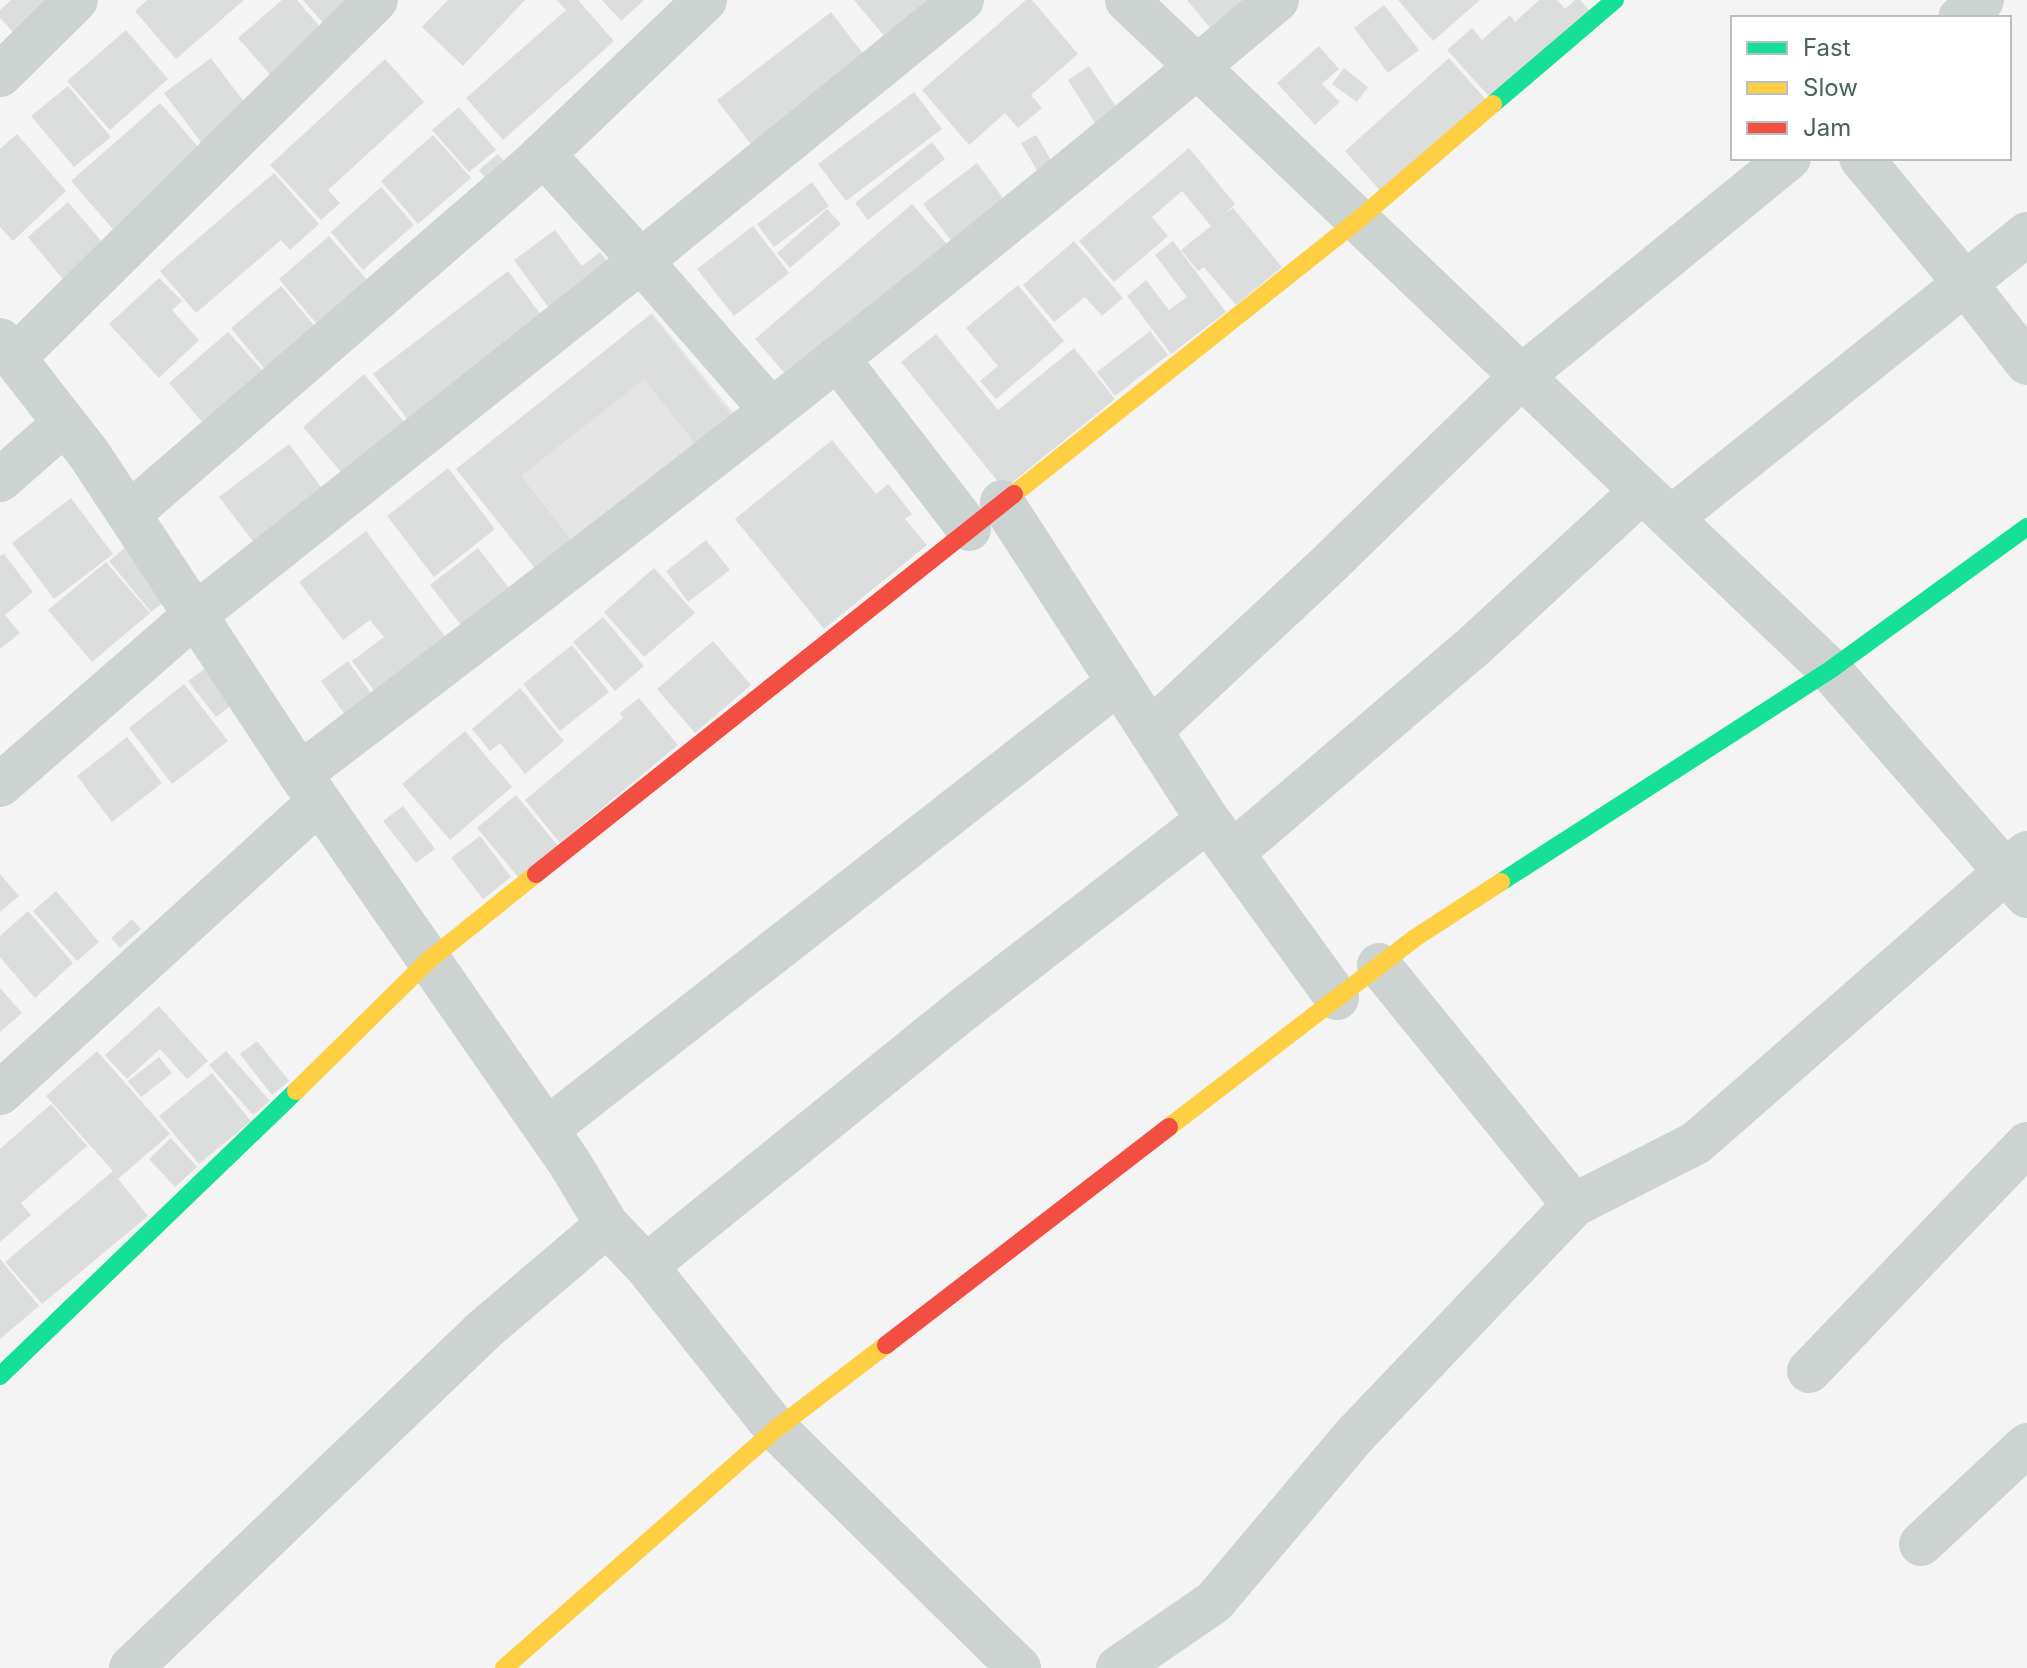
<svg xmlns="http://www.w3.org/2000/svg" width="2027" height="1668" viewBox="0 0 2027 1668" font-family="Inter,sans-serif">
<style>
.education{fill:#e5e5e5}
.building{fill:#dcdddd}
.lines{fill:none;stroke-linecap:round;stroke-linejoin:round}
.street{stroke:#cdd3d1;stroke-width:44}
.fast{stroke:#16e098;stroke-width:18}
.slow{stroke:#ffcf43;stroke-width:18}
.jam{stroke:#f24e42;stroke-width:18}
</style>
<rect width="100%" height="100%" fill="#f4f4f4"/>
<path class="education" d="M652,313L740,421L546,579L458,470Z"/>
<path class="building" d="M11,0H49L17,36L0,18V10Z
M147,0H244L176,59L135,11Z
M282,0H297L327,35L275,80L238,38Z
M303,0H354L325,25Z
M448,0H525L463,66L422,27Z
M557,0H578L614,41L503,140L466,98L566,10Z
M602,0H644L621,21Z
M854,0H929L885,37Z
M1026,0H1032L1078,54L1031,95L1042,108L1018,128L1005,113L969,145L922,90Z
M1187,0H1277L1224,45Z
M1398,0H1480L1433,41Z
M1539,0H1557L1565,9L1575,0H1580L1594,16L1496,104L1447,50L1472,28L1482,40L1510,15L1515,22Z
M1384,5L1419,50L1388,73L1354,28Z
M831,12L867,59L753,147L717,100Z
M126,30L168,79L110,130L67,81Z
M1319,46L1339,69L1322,84L1340,102L1315,125L1277,83Z
M211,58L253,114L206,149L164,93Z
M1449,58L1488,102L1384,195L1345,151Z
M385,59L424,102L328,190L340,203L321,220L270,165Z
M1089,66L1121,114L1099,129L1068,80Z
M1344,68L1368,87L1357,102L1332,84Z
M68,86L111,137L74,167L31,116Z
M914,92L942,129L846,201L818,164Z
M160,103L207,157L118,235L71,181Z
M459,107L496,150L469,172L432,130Z
M17,134L66,191L13,241L0,227V149Z
M433,135L471,178L418,224L381,181Z
M1036,135L1054,165L1039,174L1021,143Z
M932,142L945,159L868,220L855,203Z
M1189,148L1235,204L1225,213L1233,208L1282,267L1236,305L1204,267L1198,271L1181,250L1211,226L1182,191L1152,217L1168,236L1114,282L1079,241Z
M498,154L520,180L500,196L479,170Z
M977,163L1009,206L955,246L923,204Z
M274,173L319,224L290,250L281,240L196,313L160,271Z
M812,182L829,206L774,247L757,224Z
M381,187L414,225L363,270L331,232Z
M68,202L108,249L67,284L28,237Z
M912,204L952,250L795,385L755,339Z
M827,209L841,224L790,268L777,253Z
M753,226L789,273L734,316L697,269Z
M555,230L582,266L600,252L617,275L557,319L514,260Z
M329,236L367,280L316,323L279,279Z
M1074,241L1123,298L1102,316L1085,297L1054,322L1023,285Z
M1173,241L1226,312L1171,354L1127,296L1146,280L1169,310L1187,297L1155,255Z
M508,271L551,328L409,421L373,374Z
M159,278L182,301L172,310L199,340L159,378L109,324Z
M1018,285L1064,341L996,399L980,381L998,366L966,328Z
M281,286L323,336L272,378L231,328Z
M651,314L735,420L699,448L644,379L521,476L581,552L545,581L456,469Z
M1150,331L1168,355L1115,396L1097,372Z
M228,332L270,379L210,431L169,383Z
M936,334L998,410L1074,348L1115,399L1004,489L901,362Z
M364,374L415,435L353,486L303,427Z
M832,440L876,494L888,484L912,514L905,519L927,545L824,629L735,519Z
M289,444L321,487L265,557L219,497Z
M448,468L495,529L434,577L387,516Z
M71,498L113,554L54,599L12,543Z
M366,531L458,654L387,708L352,661L384,637L370,620L343,640L299,582Z
M706,540L730,570L688,602L666,571Z
M130,544L173,595L151,612L109,561Z
M478,548L520,602L472,639L430,585Z
M4,554L33,592L5,615L20,633L0,649V556Z
M106,562L150,613L92,662L48,610Z
M654,568L695,613L644,657L604,612Z
M603,617L644,666L615,691L573,642Z
M713,641L751,685L695,733L657,689Z
M572,645L609,692L560,731L523,684Z
M348,661L383,710L356,730L321,681Z
M210,665L237,701L216,717L188,681Z
M184,684L228,741L172,784L129,728Z
M520,688L564,741L525,774L500,743L490,751L472,729Z
M639,698L678,745L560,843L525,800L623,718L620,713Z
M465,731L512,787L450,840L402,784Z
M127,737L162,783L112,822L77,776Z
M516,795L558,846L519,878L477,828Z
M403,806L435,849L416,863L383,821Z
M480,836L511,877L483,899L451,858Z
M0,874L19,896L0,912Z
M56,891L99,942L77,961L33,911Z
M28,911L73,963L35,998L0,957V936Z
M132,919L141,929L120,948L111,938Z
M0,988L22,1013L0,1032Z
M159,1006L208,1061L187,1079L160,1049L127,1079L105,1055Z
M257,1041L289,1081L272,1095L240,1054Z
M97,1051L170,1134L118,1179L148,1216L42,1304L5,1262L113,1171L46,1096Z
M226,1051L270,1101L253,1115L209,1065Z
M159,1057L172,1073L141,1097L128,1081Z
M212,1073L251,1121L199,1164L159,1116Z
M51,1104L87,1146L21,1203L31,1215L0,1242V1149Z
M171,1138L197,1167L175,1187L149,1159Z
M0,1259L39,1306L0,1339Z"/>
<g class="lines">
<path class="street" d="M1127,0L1830,670L2027,896
M1960,18L1982,0
M0,75L76,0
M543,154L641,261L771,410
M1861,158L1965,283L2027,363
M0,340L89,454L300,774L569,1162L607,1225L646,1266L776,1429L1019,1668
M14,358L376,0
M837,358L969,529
M0,480L65,423
M1002,502L1208,820L1337,998
M129,514L532,165L705,0
M1671,518L2027,234
M1150,731L1327,566L1522,376L1789,158
M300,774C631,523 959,268 1277,0
M0,785L195,615L641,261L962,0
M1232,853L1474,646L1642,491
M1379,965L1574,1205
M0,1093L319,802
M547,1129L1119,682
M646,1266L961,1011L1208,820
M1809,1371L2027,1144
M1921,1544L2027,1445
M131,1668L486,1328L607,1225
M1118,1668L1214,1602L1354,1436L1574,1205L1696,1143L2027,853"/>
<path class="fast" d="M1493,104L1615,0
M1501,882L1830,670L2027,527
M0,1376L296,1091"/>
<path class="slow" d="M1014,494L1358,220L1493,104
M296,1091L429,960L536,874
M1169,1127L1415,938L1501,882
M504,1668L776,1429L886,1345"/>
<path class="jam" d="M536,874L1014,494
M886,1345L1169,1127"/>
</g>
<rect x="1731" y="16" width="280" height="144" fill="#ffffff" stroke="#b6c0be" stroke-width="2"/>
<rect x="1747" y="42" width="40" height="12" fill="#16e098" stroke="#b6c0be" stroke-width="2"/>
<text x="1803" y="56" font-size="24" fill="#49625d">Fast</text>
<rect x="1747" y="82" width="40" height="12" fill="#ffcf43" stroke="#b6c0be" stroke-width="2"/>
<text x="1803" y="96" font-size="24" fill="#49625d">Slow</text>
<rect x="1747" y="122" width="40" height="12" fill="#f24e42" stroke="#b6c0be" stroke-width="2"/>
<text x="1803" y="136" font-size="24" fill="#49625d">Jam</text>
</svg>
